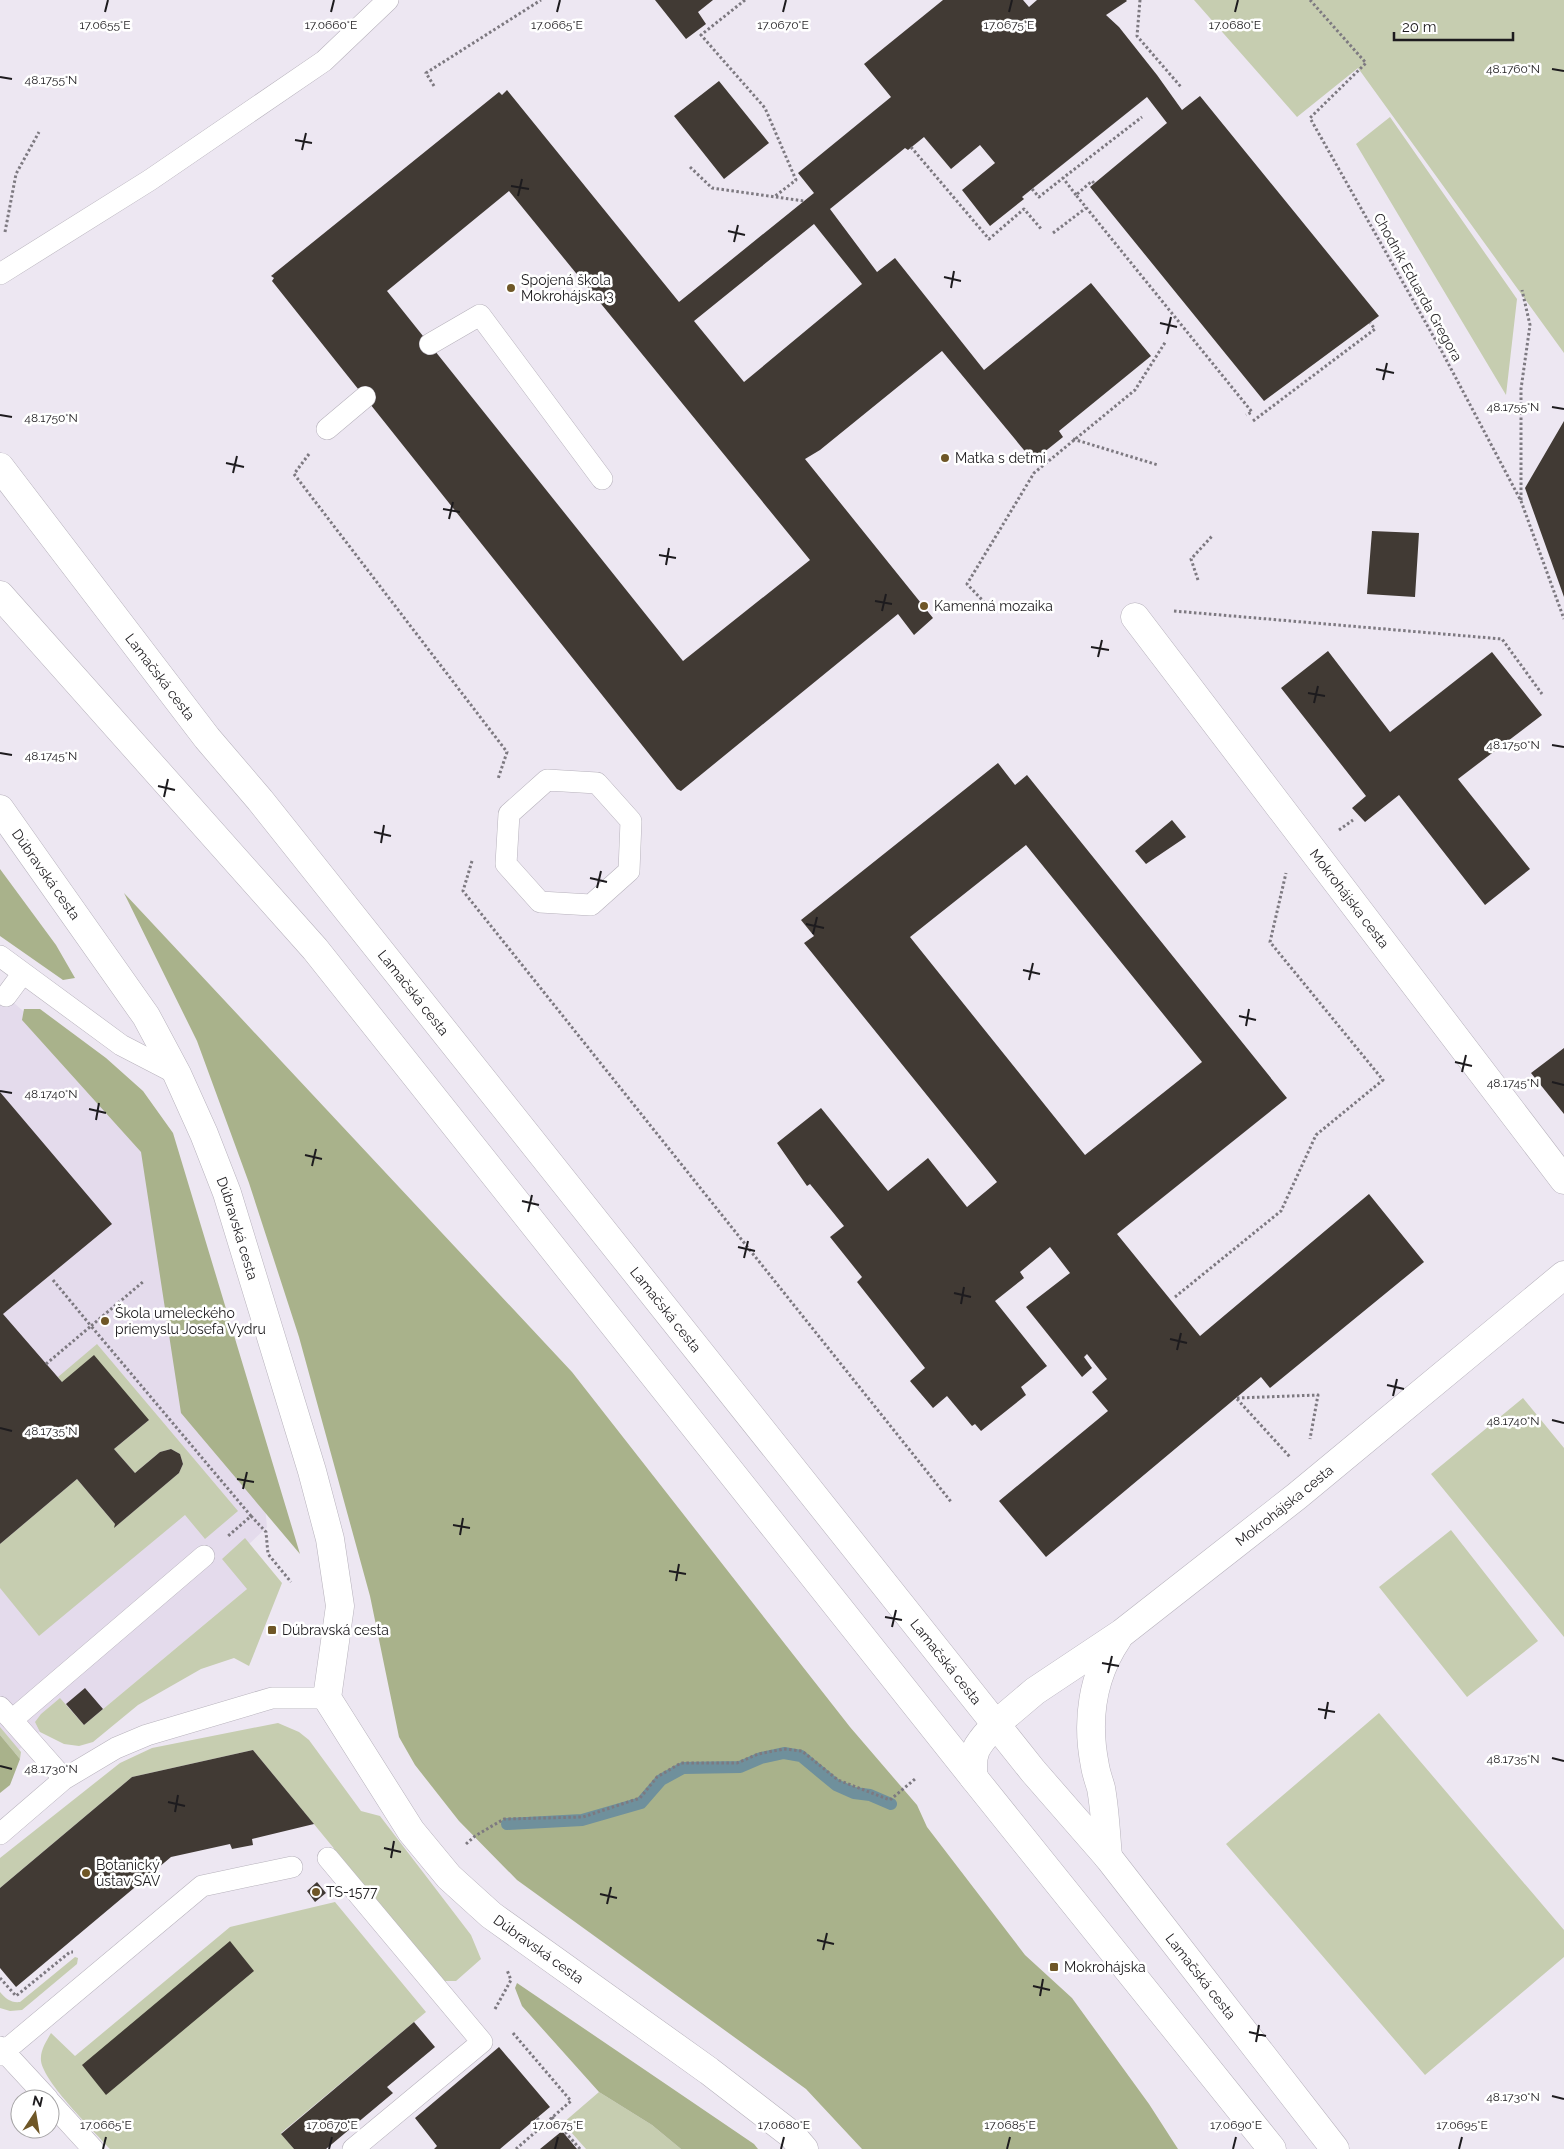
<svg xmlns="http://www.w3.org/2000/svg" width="1564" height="2149" viewBox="0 0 1564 2149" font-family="Raleway,sans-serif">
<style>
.built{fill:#e4dbec}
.green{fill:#c6cdb0}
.forest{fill:#a9b28b}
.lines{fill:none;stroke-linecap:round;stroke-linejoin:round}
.stream{stroke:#6f909c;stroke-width:12}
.building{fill:#413a34;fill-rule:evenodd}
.lane-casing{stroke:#b7b2bc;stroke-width:22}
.street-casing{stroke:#b7b2bc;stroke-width:29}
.primary-casing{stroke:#b7b2bc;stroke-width:29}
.path{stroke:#7d7980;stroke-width:3;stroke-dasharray:2.5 2.5;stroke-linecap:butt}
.lane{stroke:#fff;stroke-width:21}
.street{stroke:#fff;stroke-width:28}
.primary{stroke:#fff;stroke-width:28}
.ticks{fill:none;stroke:#1d1b1e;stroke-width:2}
.poi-dot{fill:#6f5727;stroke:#fff;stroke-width:2}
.labels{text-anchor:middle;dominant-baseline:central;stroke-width:5;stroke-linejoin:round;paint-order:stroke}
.poi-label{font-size:14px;fill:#1d1b1e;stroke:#fff;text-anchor:start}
.street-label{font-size:14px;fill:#1d1b1e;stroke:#fff}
.ticks-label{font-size:12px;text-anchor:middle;fill:#1d1b1e;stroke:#fff;stroke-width:5;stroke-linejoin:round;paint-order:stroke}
</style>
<rect width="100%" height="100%" fill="#ede7f2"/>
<path class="built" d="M0,994L6,996L119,1095L156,1135L265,1506L267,1527L248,1545L247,1589L84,1725L68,1707L15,1753L0,1763Z"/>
<path class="green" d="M1194,0H1564V353L1358,68L1297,117Z
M1390,117L1517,299L1506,395L1356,144Z
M97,1344L238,1511L205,1539L185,1515L39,1636L0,1588V1544L77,1479L115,1524V1527L179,1473L183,1464L180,1454L171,1449L160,1452L135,1473L114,1449L149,1420L62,1382L58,1377Z
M1523,1398L1564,1448V1637L1431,1474Z
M1451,1530L1538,1641L1467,1697L1379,1587Z
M245,1538L282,1583L249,1666L234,1658L201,1669L138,1705L93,1742L79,1746L64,1744L40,1732L35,1722L41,1714L60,1698L84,1725L247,1589L222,1559Z
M1379,1713L1564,1930V1957L1425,2075L1226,1844Z
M278,1723L299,1732L309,1740L361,1811L380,1816L471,1935L481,1959L456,1981H443L253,1750L132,1777L0,1888V1858L120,1763L152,1748Z
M0,1727L21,1752L20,1759L0,1735Z
M335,1902L426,2012L281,2133L294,2149H110C94,2131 44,2083 41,2061C40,2050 46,2042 51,2033L75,2056L230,1927Z
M75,1957L78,1958L77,1964L22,2010L10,2011L0,2008V1992C6,1999 11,2003 20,2002Z
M599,2092L652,2125L681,2149H586L563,2123Z"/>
<path class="forest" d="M0,869L56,945L75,978L63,980L0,936Z
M124,893L572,1372L850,1727L917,1805L927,1827L1025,1955L1072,1998L1149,2104L1178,2149H862L806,2089L517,1880L459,1821L415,1765L399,1737L370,1596L336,1472L299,1337L249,1183L197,1041Z
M24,1009H40L106,1058L143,1091L173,1133L300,1554L181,1413L141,1152L22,1020Z
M0,1735L20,1759L10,1785L0,1793Z
M517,1983L754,2144L758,2149H681L652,2125L599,2092L522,2006L515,1988Z"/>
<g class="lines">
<path class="stream" d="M507,1824L582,1820L641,1803L661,1780L683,1768L740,1767L761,1758L784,1753L801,1756L836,1785L854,1793L870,1795L891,1804"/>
</g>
<path class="building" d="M655,0H713L698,12L706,24L686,39Z
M943,0H1023L1029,7L1037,0H1126L1127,1L1106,15L1119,27L1157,75L1182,110L1200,96L1379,316L1264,401L1090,187L1167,123L1147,97L1022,197L1024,199L990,226L962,190L995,163L980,145L951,169L924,137L908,150L905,148L830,209L877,272L895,258L984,370L1091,283L1151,356L1059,431L1063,437L1033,461L942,351L820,450L805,459L933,618L914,635L898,614L681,791L677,789L272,281L274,278L271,276L499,92L502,95L507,90L679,302L814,193L798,173L891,97L864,64ZM509,191L810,560L683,661L387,291ZM814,224L862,284L744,382L694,321Z
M719,81L769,143L724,179L674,116Z
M1564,421V597L1525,488Z
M1372,531L1419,533L1415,597L1367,594Z
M1328,651L1390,732L1492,652L1542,715L1458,779L1530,869L1485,905L1399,795L1365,822L1352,808L1366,796L1281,688Z
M998,763L1015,785L1027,775L1287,1098L1117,1234L1200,1336L1369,1194L1424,1262L1270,1388L1261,1377L1046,1557L999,1501L1108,1411L1092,1392L1107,1379L1087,1354L1084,1357L1092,1368L1082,1377L1026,1307L1070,1273L1050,1247L1020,1272L1024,1278L995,1301L1047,1366L1021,1387L1026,1395L981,1431L975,1424L972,1426L947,1396L933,1408L910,1381L925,1368L857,1282L862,1277L830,1237L844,1226L810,1184L807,1186L777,1143L821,1108L888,1191L928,1158L967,1207L997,1182L804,943L814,936L801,920ZM1026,845L1202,1062L1085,1155L910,937Z
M1172,820L1186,837L1146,864L1135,851Z
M1564,1048V1114L1531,1073Z
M0,1092L112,1224L3,1314L62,1382L94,1355L149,1420L114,1449L135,1473L160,1452L171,1449L180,1454L183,1464L179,1473L114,1528L115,1524L77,1479L0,1544Z
M85,1688L103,1709L84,1725L66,1704Z
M253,1750L314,1824L252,1839L253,1845L232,1849L230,1844L171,1857L16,1987L0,1968V1888L132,1777Z
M317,1882L326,1893L315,1902L307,1891Z
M230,1941L254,1971L106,2095L82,2065Z
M414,2022L435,2047L387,2087L393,2093L326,2149H294L281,2134Z
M499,2047L550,2107L500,2149H434L437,2146L415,2118Z
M562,2131L577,2149H540Z"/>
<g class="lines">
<g class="lane-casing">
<path id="lane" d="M0,274L150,180L324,61L388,0
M430,344L480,315L602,479
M327,429L365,397
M547,780L597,783L631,821L629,871L591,905L540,902L506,864L509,814Z
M0,956L121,1045L177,1074
M6,996L23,973
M0,1707L12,1720
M64,1779L12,1720L204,1556
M0,1834L64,1779L116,1748L147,1735L272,1698H327
M328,1858L482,2042L353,2149
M0,2047L48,2099
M0,2055L202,1886L292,1867
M50,2102L93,2149"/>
</g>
<g class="street-casing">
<g id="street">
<path id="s1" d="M1135,617L1564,1180"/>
<path id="s2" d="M0,809L146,1016L177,1074L204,1134L227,1193L312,1471L330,1539L340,1606L327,1698L411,1831L449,1877L491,1915L709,2071L792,2135L804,2149"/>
<path id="s3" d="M996,1724L1035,1691L1122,1633L1297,1496L1564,1275"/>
<path d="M1108,1857C1106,1834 1105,1810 1101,1788C1099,1781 1096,1773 1095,1766C1086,1721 1092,1676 1118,1638"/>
</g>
</g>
<g class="primary-casing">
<g id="primary">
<path id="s4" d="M0,467L207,738L260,800L1033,1771L1108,1857L1335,2149"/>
<path d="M0,595L315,949L974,1778L1272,2149"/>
<path d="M974,1778C970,1750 978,1744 996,1724"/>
</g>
</g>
<path class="path" d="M745,0L701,35L765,108L796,180L774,197
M1140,0L1137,36L1181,87
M1310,0L1366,63L1310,118L1440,348L1521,501L1564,619
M434,86L426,73L541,0
M911,147L989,239L1024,209L1042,230
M690,167L712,188L804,201
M1094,183L1092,181L1076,195L1252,412L1246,415
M1032,189L1039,197L1063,178
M1076,195L1063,178L1142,117
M5,232L16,174L39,132
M1053,233L1086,208
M1253,421L1375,329L1370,323
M1073,439L1158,465
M309,454L294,474L507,752L498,779
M1521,500V389L1530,325L1522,290
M1198,580L1191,559L1213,535
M985,603L967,584L1034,473L1135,390L1166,341
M1174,611L1502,639L1542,694
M1339,830L1353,820
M472,861L463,891L952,1503
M53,1280L91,1326L144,1281
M1175,1297L1281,1211L1316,1135L1383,1080L1270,942L1286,873
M46,1364L91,1326L251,1516L227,1537
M1237,1398L1318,1395L1310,1439
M1237,1399L1290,1457
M251,1516L266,1532L268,1554L291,1582
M466,1844L475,1836L504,1819L583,1817L640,1798L657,1777L681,1763H737L758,1754L784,1749L802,1751L838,1780L890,1800L915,1779
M0,1978L16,1996L70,1952H73
M495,2009L511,1980L507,1970
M513,2033L571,2101L516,2149
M552,2117L580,2149
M537,2118L543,2125"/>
<use href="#lane" class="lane"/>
<use href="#street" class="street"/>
<use href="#primary" class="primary"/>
</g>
<path class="ticks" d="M105,12L108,0M331,12L334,0M557,12L560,0M783,12L786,0M1009,12L1012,0M1235,12L1238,0M1552,69L1564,71M0,77L12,79M295,140L312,143M302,150L306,133M511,186L529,189M518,196L522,179M728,231L745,235M734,242L738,225M944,277L961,281M951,288L954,271M1160,323L1177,327M1167,334L1171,317M1376,369L1394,373M1383,380L1387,363M1552,407L1564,409M0,415L12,417M226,463L244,467M233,473L237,456M443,509L460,512M449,519L453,502M659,555L676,558M666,565L669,548M875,601L892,604M882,611L886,594M1091,647L1109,650M1098,657L1102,640M1308,693L1325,696M1314,703L1318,686M1552,745L1564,747M0,753L12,755M158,786L175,790M164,797L168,779M374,832L391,836M381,843L384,825M590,878L607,882M597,888L601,871M806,924L824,928M813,934L817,917M1023,970L1040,974M1029,980L1033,963M1239,1016L1256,1020M1246,1026L1249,1009M1455,1062L1472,1066M1462,1072L1466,1055M1552,1082L1564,1085M0,1091L12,1093M89,1109L106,1113M96,1120L99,1103M305,1155L322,1159M312,1166L316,1149M522,1201L539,1205M528,1212L532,1195M738,1247L755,1251M744,1258L748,1241M954,1293L971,1297M961,1304L964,1287M1170,1339L1187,1343M1177,1350L1181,1333M1387,1385L1404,1389M1393,1396L1397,1379M1552,1420L1564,1423M0,1428L12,1431M237,1479L254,1482M243,1489L247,1472M453,1525L470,1528M460,1535L463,1518M669,1571L686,1574M676,1581L679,1564M885,1617L902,1620M892,1627L896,1610M1102,1663L1119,1666M1108,1673L1112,1656M1318,1709L1335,1712M1325,1719L1328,1702M1552,1758L1564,1761M0,1766L12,1769M168,1802L185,1806M175,1812L178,1795M384,1848L401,1852M391,1858L394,1841M600,1894L617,1898M607,1904L611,1887M817,1940L834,1944M823,1950L827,1933M1033,1986L1050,1990M1040,1996L1043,1979M1249,2032L1266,2036M1256,2042L1259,2025M1552,2096L1564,2099M103,2149L106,2137M329,2149L332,2137M555,2149L558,2137M781,2149L784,2137M1007,2149L1010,2137M1233,2149L1236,2137M1459,2149L1462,2137"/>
<g class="poi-dot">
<circle cx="511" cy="288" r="5"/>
<circle cx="945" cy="458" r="5"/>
<circle cx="924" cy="606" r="5"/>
<circle cx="105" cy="1321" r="5"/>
<rect x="267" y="1625" width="10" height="10" rx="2.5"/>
<circle cx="86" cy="1873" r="5"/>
<circle cx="316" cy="1892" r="5"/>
<rect x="1049" y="1962" width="10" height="10" rx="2.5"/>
</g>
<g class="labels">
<g class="poi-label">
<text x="521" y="280">Spojená škola<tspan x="521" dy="16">Mokrohájska 3</tspan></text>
<text x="955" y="458">Matka s deťmi</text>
<text x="934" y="606">Kamenná mozaika</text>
<text x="115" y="1313">Škola umeleckého<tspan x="115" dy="16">priemyslu Josefa Vydru</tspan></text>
<text x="282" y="1630">Dúbravská cesta</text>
<text x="96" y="1865">Botanický<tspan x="96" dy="16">ústav SAV</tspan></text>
<text x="326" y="1892">TS-1577</text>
<text x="1064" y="1967">Mokrohájska</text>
</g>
<g class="street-label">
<text transform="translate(1418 287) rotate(61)">Chodník Eduarda Gregora</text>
<text stroke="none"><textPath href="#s4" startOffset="264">Lamačská cesta</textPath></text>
<text stroke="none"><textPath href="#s2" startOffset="80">Dúbravská cesta</textPath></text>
<text stroke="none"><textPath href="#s1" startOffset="354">Mokrohájska cesta</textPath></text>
<text stroke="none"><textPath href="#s4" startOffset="669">Lamačská cesta</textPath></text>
<text stroke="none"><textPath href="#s2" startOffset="485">Dúbravská cesta</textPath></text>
<text stroke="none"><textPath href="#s4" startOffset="1074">Lamačská cesta</textPath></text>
<text stroke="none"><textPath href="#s3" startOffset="362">Mokrohájska cesta</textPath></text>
<text stroke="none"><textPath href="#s4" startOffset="1524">Lamačská cesta</textPath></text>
<text stroke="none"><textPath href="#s2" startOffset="1302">Dúbravská cesta</textPath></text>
<text stroke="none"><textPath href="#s4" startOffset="1929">Lamačská cesta</textPath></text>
</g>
</g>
<g class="ticks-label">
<text x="105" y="29">17.0655°E</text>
<text x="331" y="29">17.0660°E</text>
<text x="557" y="29">17.0665°E</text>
<text x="783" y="29">17.0670°E</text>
<text x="1009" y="29">17.0675°E</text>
<text x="1235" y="29">17.0680°E</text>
<text x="1513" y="73">48.1760°N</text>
<text x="51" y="84">48.1755°N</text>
<text x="1513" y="411">48.1755°N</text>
<text x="51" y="422">48.1750°N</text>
<text x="1513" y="749">48.1750°N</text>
<text x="51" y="760">48.1745°N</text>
<text x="1513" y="1087">48.1745°N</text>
<text x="51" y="1098">48.1740°N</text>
<text x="1513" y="1425">48.1740°N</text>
<text x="51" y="1435">48.1735°N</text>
<text x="1513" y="1763">48.1735°N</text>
<text x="51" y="1773">48.1730°N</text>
<text x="1513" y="2101">48.1730°N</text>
<text x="106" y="2129">17.0665°E</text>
<text x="332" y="2129">17.0670°E</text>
<text x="558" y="2129">17.0675°E</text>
<text x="784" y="2129">17.0680°E</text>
<text x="1010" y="2129">17.0685°E</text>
<text x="1236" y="2129">17.0690°E</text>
<text x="1462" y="2129">17.0695°E</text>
</g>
<g transform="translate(35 2114) rotate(12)"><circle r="24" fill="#ffffff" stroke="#a5a4a5"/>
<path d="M0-4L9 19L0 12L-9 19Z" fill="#6f5727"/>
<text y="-8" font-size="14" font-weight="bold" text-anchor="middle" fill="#1d1b1e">N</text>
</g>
<path d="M1394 32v8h119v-8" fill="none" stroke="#1d1b1e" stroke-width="2.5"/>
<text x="1402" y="32" font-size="15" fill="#1d1b1e" stroke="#ffffff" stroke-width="4" paint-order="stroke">20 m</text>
</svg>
